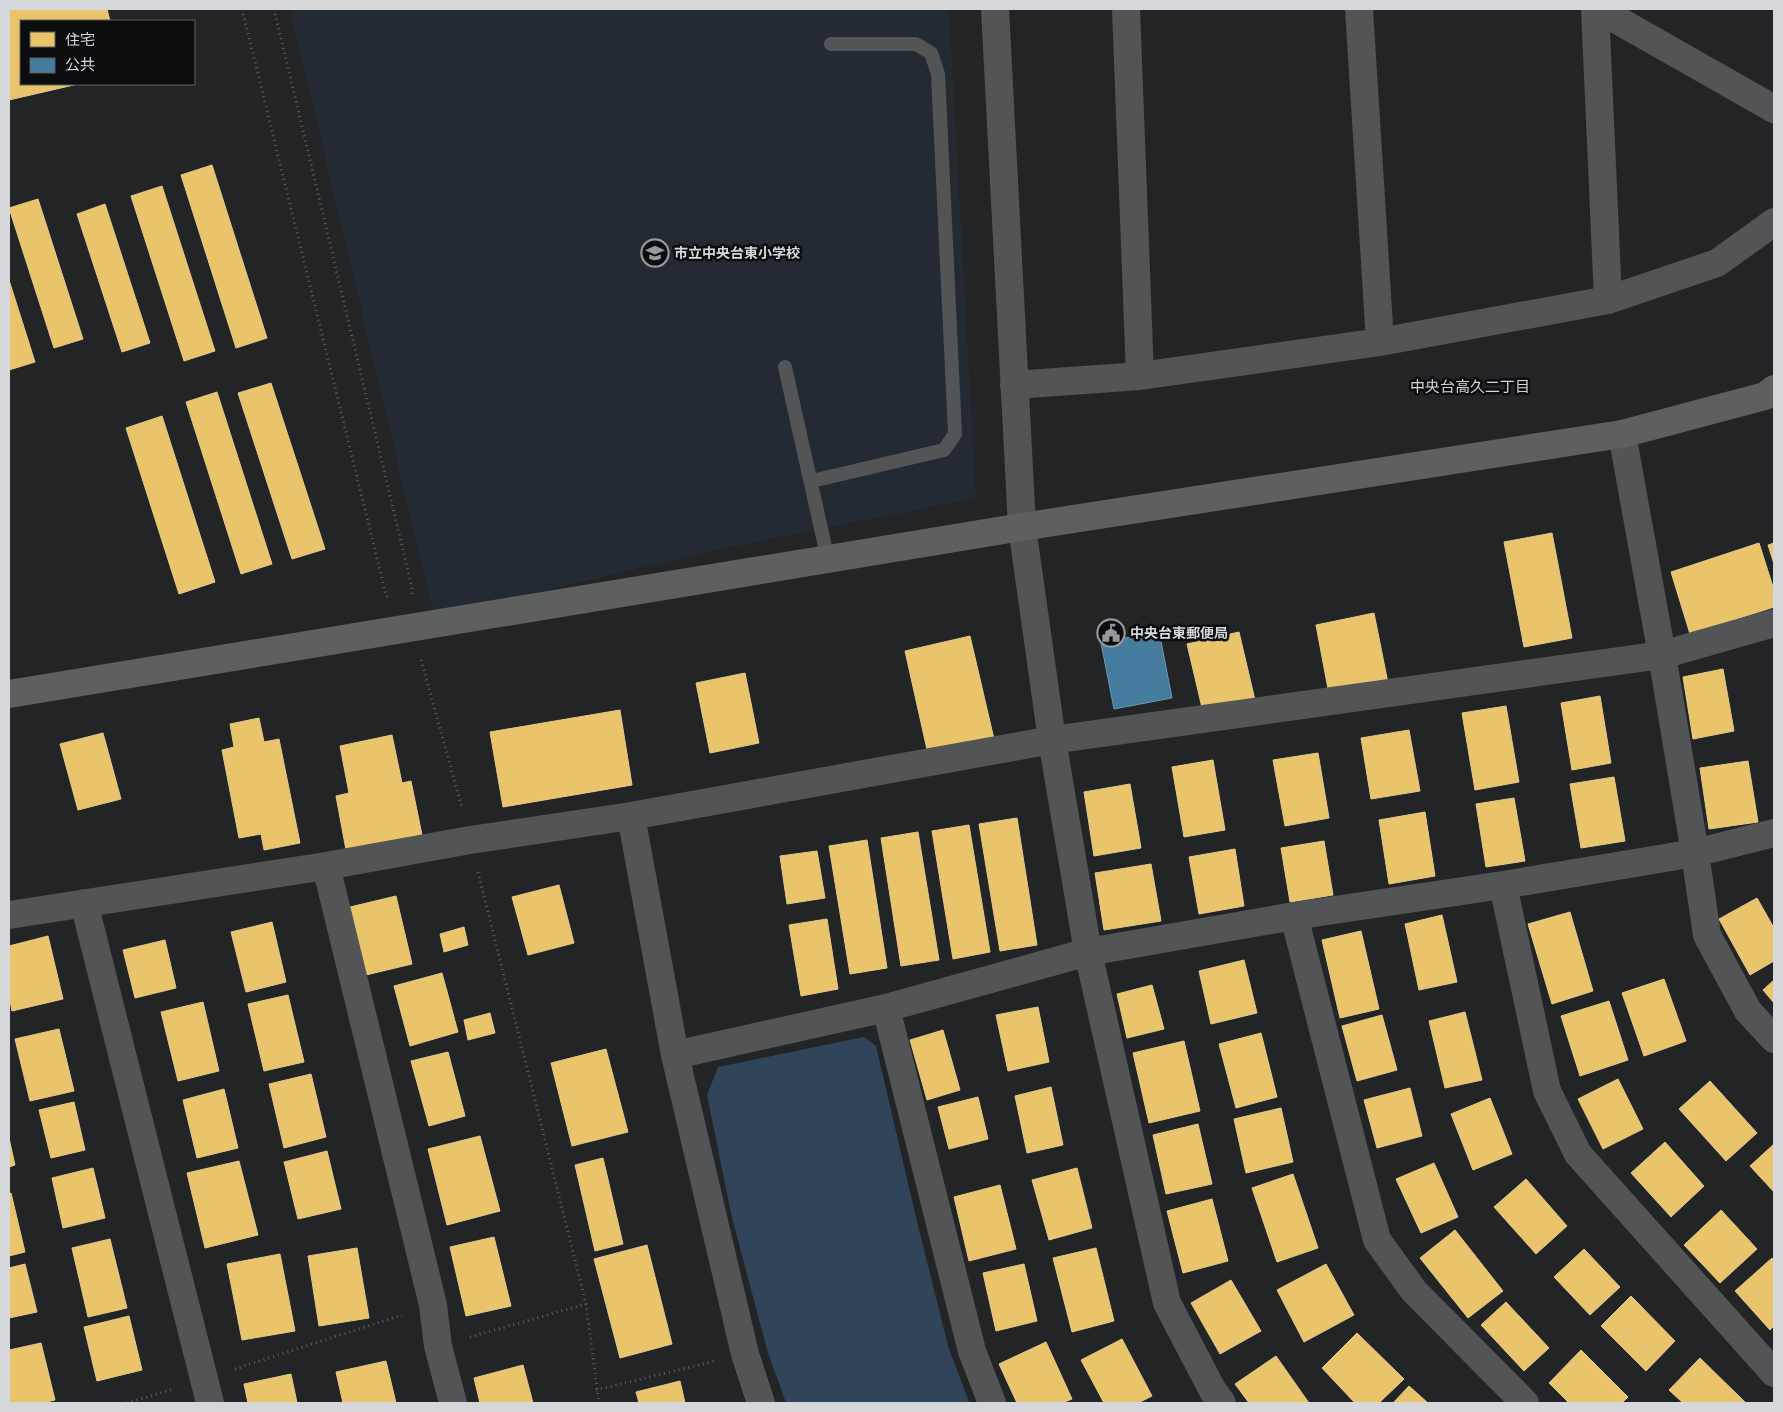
<svg xmlns="http://www.w3.org/2000/svg" width="1783" height="1412" viewBox="0 0 1783 1412" font-family="Rubik,'Noto Sans JP',sans-serif">
<style>
.built{fill:#232a32}
.green{fill:#304559}
.homes{fill:#e9c46a;stroke:#e3ca8c}
.public{fill:#457b9d;stroke:#7097af}
.lines{fill:none;stroke-linecap:round;stroke-linejoin:round}
.path{stroke:#5e6060;stroke-width:3;stroke-dasharray:1 4;stroke-linecap:butt}
.lane{stroke:#525455;stroke-width:14}
.street{stroke:#525455;stroke-width:28}
.secondary{stroke:#5e5f5f;stroke-width:28}
.labels{text-anchor:middle;dominant-baseline:central;stroke-width:5;stroke-linejoin:round;paint-order:stroke}
.poi-label{font-size:14px;font-weight:bold;fill:#d5d7da;stroke:#0b0d0f;text-anchor:start}
.neighbourhood-label{font-size:15px;fill:#d5d7da;stroke:#0b0d0f}
</style>
<rect width="100%" height="100%" fill="#222426"/>
<path class="built" d="M290,9H949L976,498L711,551L434,617Z"/>
<path class="green" d="M864,1037L876,1046L919,1230L948,1346L969,1402L963,1403H786L768,1353L732,1218L707,1095L718,1067Z"/>
<path class="homes" d="M9,9H107L110,21H21V84H78L9,100Z
M212,165L267,338L236,348L181,175Z
M162,186L215,351L184,361L131,196Z
M38,199L83,339L54,348L9,208Z
M105,204L150,343L122,352L77,214Z
M9,280L35,362L9,370Z
M271,383L325,549L292,559L238,393Z
M217,392L272,564L241,574L186,402Z
M162,416L215,582L179,594L126,428Z
M1552,533L1572,638L1524,647L1504,542Z
M1759,543L1774,590V607L1690,634L1671,572Z
M1774,543V564L1768,545Z
M1374,613L1388,683L1329,694L1316,625Z
M1239,632L1255,700L1203,712L1187,644Z
M970,636L994,739L928,754L905,651Z
M1723,669L1734,731L1693,739L1683,677Z
M745,673L759,743L710,753L696,683Z
M1600,696L1611,763L1572,770L1561,703Z
M1506,706L1519,782L1475,790L1462,713Z
M620,710L632,785L503,807L490,732Z
M259,718L264,742L279,739L300,843L264,850L261,834L239,838L222,750L234,747L230,724Z
M1409,730L1420,791L1371,799L1361,738Z
M103,733L121,799L78,810L60,744Z
M392,735L402,783L411,781L422,835L346,850L336,796L349,793L340,746Z
M1318,753L1329,818L1285,826L1273,760Z
M1213,760L1225,830L1184,837L1172,767Z
M1748,761L1758,822L1709,829L1700,768Z
M1614,777L1625,841L1581,848L1570,784Z
M1130,784L1141,848L1094,856L1084,792Z
M1514,798L1525,861L1486,867L1476,804Z
M1425,812L1435,876L1389,884L1379,820Z
M1017,818L1037,945L1000,951L979,824Z
M969,825L990,952L953,959L932,831Z
M918,832L939,960L901,966L881,838Z
M867,840L887,968L850,974L829,846Z
M1324,841L1333,895L1290,902L1281,848Z
M1235,849L1244,906L1199,914L1189,857Z
M817,851L825,898L787,904L780,856Z
M1151,864L1161,921L1104,930L1095,873Z
M559,885L574,943L528,955L512,897Z
M396,896L412,964L366,975L350,907Z
M1757,898L1774,928V961L1750,975L1719,919Z
M1570,912L1593,991L1552,1004L1528,924Z
M1442,915L1457,982L1419,990L1405,924Z
M827,919L838,989L801,996L789,925Z
M272,922L286,982L246,992L231,932Z
M464,927L468,945L444,952L440,934Z
M1361,931L1379,1009L1340,1018L1322,940Z
M48,936L63,999L12,1011L9,996V946Z
M165,940L176,988L135,998L123,950Z
M1244,960L1257,1013L1211,1024L1199,971Z
M442,973L458,1032L410,1046L394,986Z
M1664,979L1686,1041L1644,1056L1622,993Z
M1774,980V1003L1763,990Z
M1152,985L1164,1029L1127,1038L1117,994Z
M288,995L304,1062L264,1071L248,1004Z
M1609,1001L1628,1060L1580,1076L1561,1016Z
M203,1002L219,1071L178,1081L161,1012Z
M1038,1007L1049,1062L1008,1071L996,1015Z
M1465,1012L1482,1080L1445,1088L1429,1021Z
M490,1013L495,1033L468,1040L464,1020Z
M1382,1015L1397,1070L1357,1081L1342,1026Z
M59,1029L74,1091L30,1101L15,1039Z
M943,1030L960,1090L927,1100L910,1040Z
M1261,1033L1277,1097L1236,1108L1219,1044Z
M1184,1041L1200,1111L1149,1123L1133,1053Z
M606,1049L628,1132L572,1146L551,1063Z
M448,1052L465,1116L429,1126L411,1061Z
M311,1074L326,1137L284,1148L269,1084Z
M1618,1079L1643,1129L1603,1149L1578,1099Z
M1710,1081L1757,1133L1726,1161L1679,1109Z
M1051,1087L1063,1145L1027,1153L1015,1096Z
M1410,1088L1422,1136L1377,1148L1364,1100Z
M224,1089L238,1148L197,1158L183,1100Z
M978,1097L988,1139L949,1149L938,1107Z
M1490,1098L1512,1154L1473,1170L1451,1114Z
M74,1102L85,1150L51,1158L39,1110Z
M1281,1108L1293,1162L1246,1173L1234,1119Z
M1198,1124L1212,1184L1166,1194L1153,1135Z
M480,1136L500,1211L447,1225L428,1149Z
M9,1138L15,1165L9,1167Z
M1665,1142L1704,1186L1671,1217L1631,1173Z
M1774,1144V1192L1750,1166Z
M327,1151L341,1209L298,1219L284,1162Z
M603,1158L623,1244L595,1251L575,1165Z
M239,1161L258,1235L205,1248L187,1173Z
M1434,1163L1458,1217L1421,1233L1396,1179Z
M93,1168L105,1218L63,1228L52,1178Z
M1077,1168L1092,1228L1049,1240L1032,1180Z
M1293,1174L1318,1248L1277,1262L1252,1188Z
M1526,1179L1567,1226L1536,1254L1494,1207Z
M1000,1185L1016,1249L969,1261L954,1197Z
M11,1193L25,1252L9,1256V1194Z
M1212,1199L1228,1261L1183,1273L1167,1211Z
M1721,1210L1757,1249L1720,1283L1684,1245Z
M1455,1230L1503,1291L1468,1318L1420,1258Z
M494,1237L511,1306L466,1316L450,1247Z
M110,1239L127,1308L88,1317L72,1248Z
M647,1245L672,1344L620,1358L594,1259Z
M357,1248L369,1318L319,1326L308,1256Z
M1096,1248L1114,1321L1072,1332L1053,1258Z
M1584,1249L1620,1287L1590,1315L1554,1277Z
M280,1254L295,1331L242,1340L227,1264Z
M1772,1258L1774,1261V1326L1770,1330L1735,1291Z
M25,1264L37,1312L9,1318V1268Z
M1024,1264L1037,1321L996,1331L983,1273Z
M1326,1264L1354,1315L1304,1342L1277,1290Z
M1231,1280L1261,1331L1220,1354L1191,1303Z
M1631,1296L1675,1341L1646,1371L1601,1326Z
M1506,1302L1549,1348L1524,1371L1481,1325Z
M129,1316L142,1370L97,1381L84,1327Z
M1357,1333L1404,1379L1379,1403H1355L1322,1368Z
M1122,1339L1152,1396L1138,1403H1104L1081,1360Z
M1046,1342L1072,1399L1062,1403H1017L999,1364Z
M41,1343L55,1400L42,1403H10L9,1350Z
M1581,1350L1628,1397L1622,1403H1569L1549,1383Z
M1276,1356L1309,1403H1249L1235,1384Z
M1700,1358L1746,1403H1683L1669,1390Z
M386,1361L396,1403H343L336,1372Z
M523,1365L533,1403H480L474,1378Z
M291,1374L297,1403H248L244,1384Z
M680,1381L685,1403H639L636,1392Z
M1409,1386L1428,1403H1393Z"/>
<path class="public" d="M1159,631L1172,698L1114,709L1101,643Z"/>
<g class="lines">
<path class="path" d="M242,9L386,595L389,598
M274,9L412,588V595
M421,660L462,808
M478,872L586,1304L599,1403
M470,1337L586,1304
M235,1369L402,1315
M596,1390L715,1361
M127,1403L174,1389"/>
<path class="lane" d="M785,367L828,560
M812,481L944,450L955,434L938,74L931,53L916,44H831"/>
<path class="street" d="M995,9L1022,527L1052,740L1088,952L1167,1303L1213,1391L1222,1403
M1126,9L1140,376
M1359,9L1380,342
M1595,9L1608,300
M1598,9L1774,109
M1014,385L1140,376L1380,342L1608,300L1717,263L1774,222
M1622,434L1662,655L1695,853L1707,935L1748,1011L1774,1039
M631,816L675,1055L745,1354L761,1403
M326,866L433,1305L438,1346L453,1403
M1503,885L1547,1091L1578,1154L1774,1373
M84,903L210,1403
M9,915L326,866L470,840L631,816L1052,740L1662,655L1774,623
M1294,916L1377,1240L1414,1291L1525,1403
M886,1008L972,1351L992,1403
M675,1055L886,1008L1088,952L1294,916L1503,885L1695,853L1774,833"/>
<path class="secondary" d="M9,694L1022,527L1622,434L1765,396L1774,389"/>
</g>
<defs>
<g id="school-ring" transform="scale(1.4375)"><circle r="9.5" fill="#0b0d0f" stroke="#96989b" stroke-width="1.5"/><path d="M0-5L7-2L0 1L-7-2ZM-4 1L0 2.5L4 1V4Q0 6-4 4Z" fill="#96989b"/></g>
<g id="civic-ring" transform="scale(1.4375)"><circle r="9.5" fill="#0b0d0f" stroke="#96989b" stroke-width="1.5"/><path d="M-.6-6.5H3V-4.5H.6V-3L4-1V1h2V6H-6V1h2V-1L-.6-3ZM-1.2 2.5V6h2.4V2.5Z" fill="#96989b"/></g>
</defs>
<g fill-rule="evenodd">
<use href="#school-ring" x="655" y="253"/>
<use href="#civic-ring" x="1111" y="633"/>
</g>
<g class="labels">
<g class="poi-label">
<text x="674" y="253">市立中央台東小学校</text>
<text x="1130" y="633">中央台東郵便局</text>
</g>
<g class="neighbourhood-label">
<text x="1470" y="387">中央台高久二丁目</text>
</g>
</g>
<rect width="1783" height="1412" fill="none" stroke="#d5d7da" stroke-width="20"/>
<rect x="20" y="20" width="175" height="65" fill="#0b0d0f" stroke="#5c5e60"/>
<rect x="30" y="32" width="25" height="15" fill="#e9c46a" stroke="#5c5e60"/>
<text x="65" y="45" font-size="15" fill="#d5d7da">住宅</text>
<rect x="30" y="58" width="25" height="15" fill="#457b9d" stroke="#5c5e60"/>
<text x="65" y="70" font-size="15" fill="#d5d7da">公共</text>
</svg>
